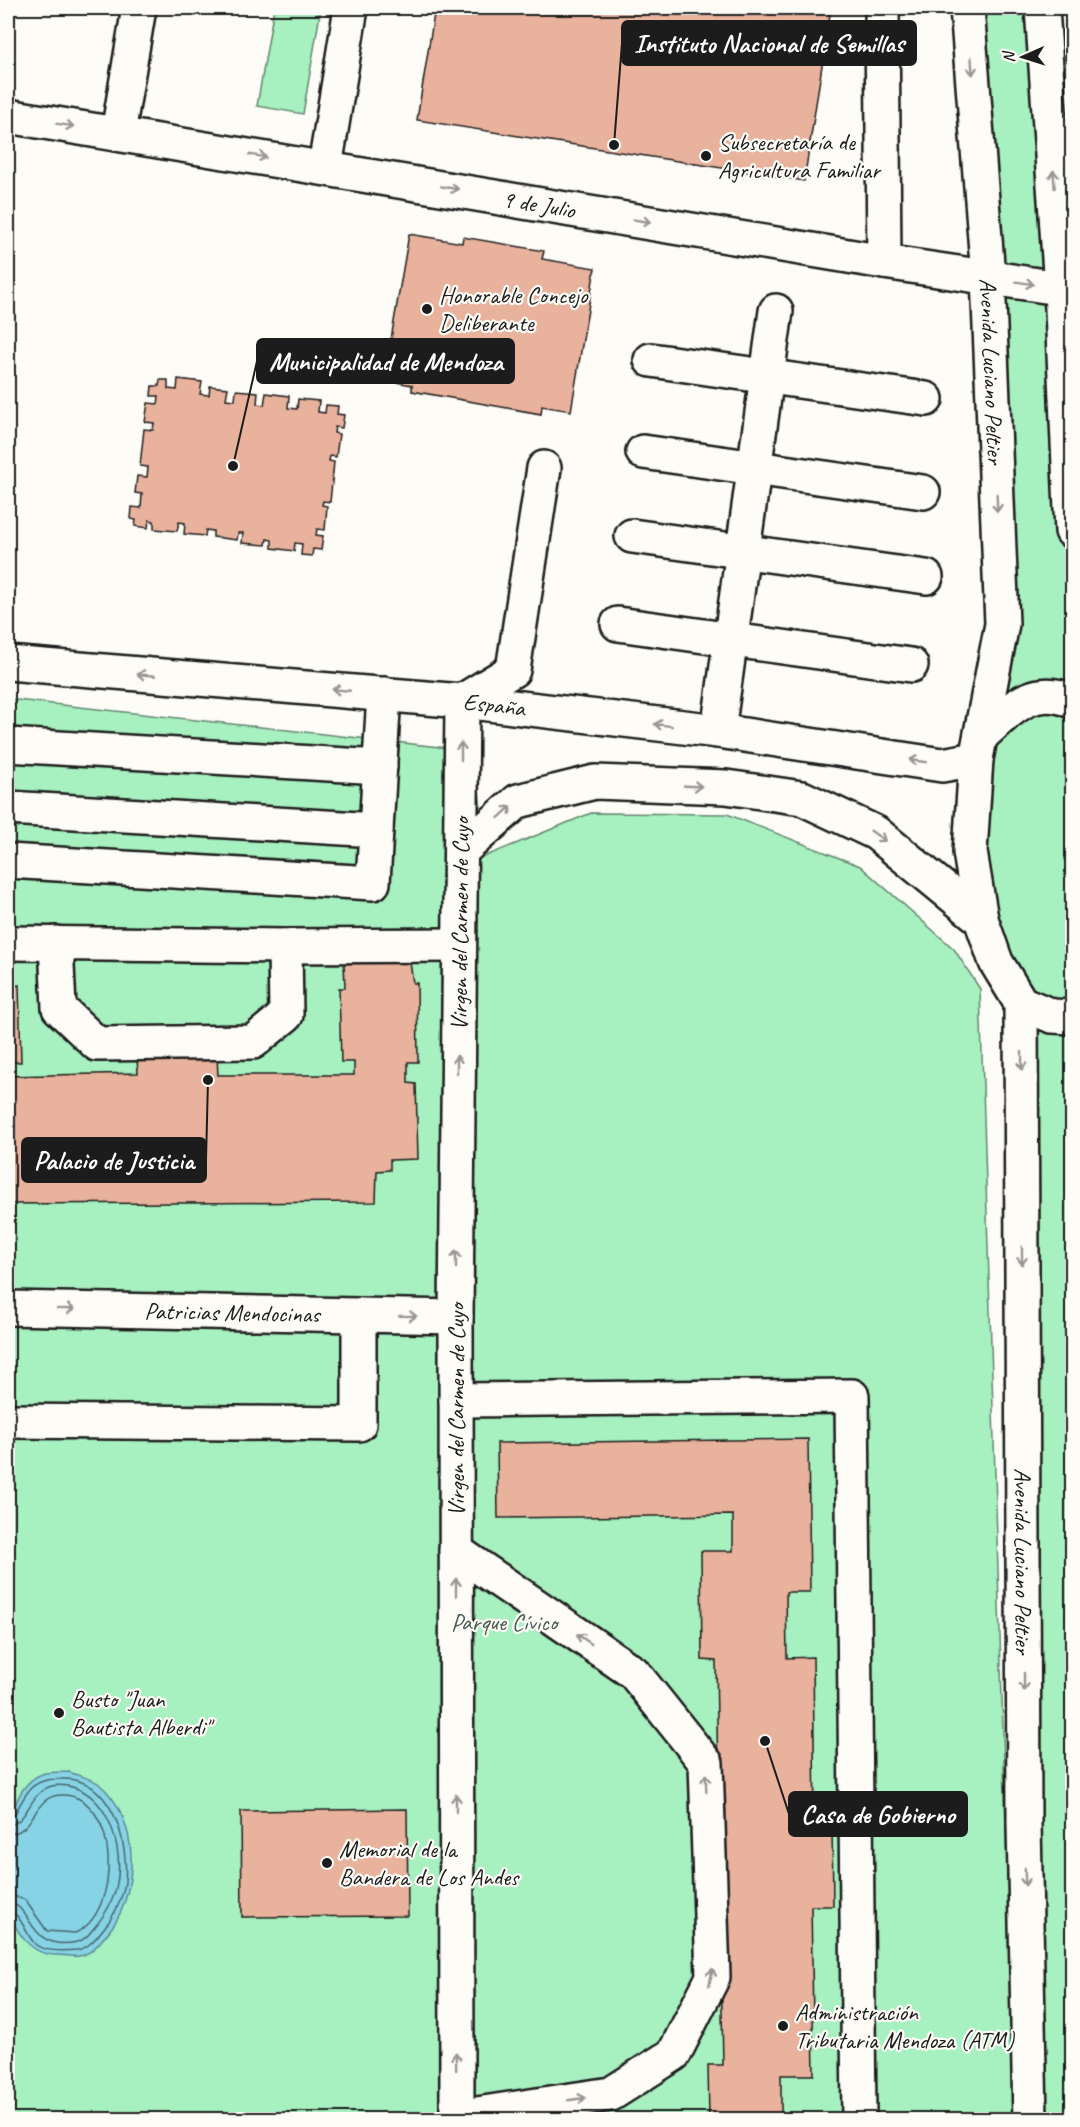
<svg xmlns="http://www.w3.org/2000/svg" width="1080" height="2127" viewBox="0 0 1080 2127" font-family="Caveat,sans-serif">
<style>
.green{fill:#a7f0bf;stroke:#62866e;stroke-width:1.5}
.water{fill:#86d3e6;stroke:#5c8a95;stroke-width:1.5}
.lines{fill:none;stroke-linecap:round;stroke-linejoin:round}
.shore{stroke:#46656d;stroke-width:1.5}
.building{fill:#e8b29c;stroke:#1c1c1c;stroke-width:1.5}
.minor-casing{stroke:#1c1c1c;stroke-width:38}
.major-casing{stroke:#1c1c1c;stroke-width:38}
.minor{stroke:#fdfcf7;stroke-width:33}
.major{stroke:#fdfcf7;stroke-width:33}
.oneway{stroke:#989794}
.poi-dot{fill:#1c1c1c;stroke:#fdfcf7;stroke-width:2}
.labels{text-anchor:middle;dominant-baseline:central;stroke-width:4.5;stroke-linejoin:round;paint-order:stroke}
.poi-label{font-size:24px;fill:#1c1c1c;stroke:#fdfcf7;text-anchor:start}
.street-label{font-size:24px;fill:#1c1c1c;stroke:#fdfcf7}
.park-label{font-size:24px;fill:#465c4d;stroke:#fdfcf7}
.leader{fill:none;stroke:#1c1c1c;stroke-width:2}
.callout-dot{fill:#1c1c1c;stroke:#fdfcf7;stroke-width:2}
.callout{fill:#1c1c1c;stroke:#1c1c1c;stroke-width:2}
.callout-label{font-size:26px;text-anchor:middle;font-weight:bold;fill:#fff}
</style>
<rect width="100%" height="100%" fill="#fdfcf7"/>
<filter id="ink" filterUnits="userSpaceOnUse"><feTurbulence type="fractalNoise" baseFrequency=".0167" numOctaves="2"/><feDisplacementMap in="SourceGraphic" scale="12" xChannelSelector="R" yChannelSelector="G"/><feConvolveMatrix kernelMatrix="1 2 1 2 8 2 1 2 1" color-interpolation-filters="sRGB"/></filter>
<g filter="url(#ink)">
<path class="green" d="M274,8H321L303,114L257,106Z
M975,8H1040L1061,293L1072,570V2120L1037,2119L1033,994L990,911L985,847L992,755Z
M8,699L475,751L486,856L591,813L727,814L860,866L954,949L980,989L1015,2119L8,2120Z"/>
<path class="water" d="M69,1772C78,1776 92,1778 99,1784C141,1819 140,1895 107,1934C99,1943 92,1954 79,1956C72,1957 63,1955 56,1955C30,1955 15,1931 8,1908C7,1870 0,1790 42,1774C49,1771 61,1773 69,1772Z"/>
<g class="lines">
<path class="shore" d="M8,1817L14,1815C19,1807 24,1795 31,1788C40,1780 49,1779 61,1779C112,1776 129,1842 125,1882C123,1898 114,1916 104,1928C97,1937 89,1948 77,1950C66,1951 45,1952 36,1945C26,1936 21,1912 8,1911
M8,1825C33,1823 27,1779 68,1786C108,1793 124,1848 117,1883C114,1901 105,1915 94,1928C89,1934 85,1940 77,1942C27,1953 34,1905 8,1903
M8,1834C37,1833 32,1793 64,1795C120,1798 122,1913 75,1933L47,1931L25,1900L8,1894"/>
</g>
<path class="building" d="M435,8H831L804,181L417,120Z
M409,234L462,243L463,237L544,251L542,259L595,268L571,411L542,406L541,414L412,391V385L384,380Z
M178,379L202,382L200,394L209,395L210,386L228,388L226,399L235,400L236,390L258,392L257,404L264,405L266,393L289,396L288,408L297,409L298,399L319,401L318,412L325,413L326,405L338,406L337,414L344,415L342,428L335,427L334,433L339,434L336,457L330,456L329,461L334,462L330,502L323,501L322,505L327,506L325,530L317,529L316,535L323,536L321,550L313,549L312,556L301,555L302,544L295,543L294,551L272,548V540L267,539L266,545L242,543L243,533H238L237,540L213,537V531L206,530L205,536L184,534L185,523L179,522L177,531L154,529V521L149,520L148,528L135,526L136,520L131,519L132,507L141,508L142,494L135,493L137,476L147,477L148,467L140,466L144,429L153,430L154,423L145,422L148,403L158,404L159,396H151L152,386H159L160,380H168V389L177,390Z
M8,961H15V986L19,985L21,1062H8Z
M410,962L413,983H417L418,1062H408V1083L416,1084L418,1159L390,1160V1170L377,1171L376,1202L8,1204V1076L138,1073L137,1059L217,1057L218,1075H354V1062H341L339,988H345L344,963Z
M808,1439L810,1592H786L787,1658L813,1657L815,1824H832L833,1906H811L814,2075H781V2120H709L708,2065H723L720,1905L716,1661L702,1660L701,1551H733V1515L498,1518L497,1443Z
M407,1809L408,1916L242,1917L241,1811Z"/>
<g class="lines">
<g class="minor-casing">
<g id="minor">
<path d="M882,8L884,262"/>
<path id="s1" d="M8,116L884,262L1072,290"/>
<path d="M118,133L139,8"/>
<path d="M325,167L351,8"/>
<path d="M651,360L926,399"/>
<path d="M643,452L923,492"/>
<path d="M632,536L926,577"/>
<path d="M618,624L911,665"/>
<path id="s2" d="M8,663L462,701L718,731L942,765L976,759"/>
<path d="M462,701L513,670L544,468"/>
<path d="M718,731L776,311"/>
<path d="M8,745L380,767"/>
<path d="M8,808L376,830L384,694"/>
<path d="M461,851L518,801L595,782L726,787L802,798L876,833L981,919"/>
<path d="M8,861L373,883L376,830"/>
<path d="M8,943L285,946L458,945"/>
<path d="M56,943L59,1008L97,1044L253,1042L286,1015L285,946"/>
<path id="s3" d="M8,1308L456,1317"/>
<path d="M456,1400L852,1396L859,2120"/>
<path d="M8,1421L359,1424V1315"/>
<path d="M456,1551L634,1673L706,1763L713,1977L674,2054L611,2094L457,2117"/>
<path id="s4" d="M457,2120L456,1317L462,701"/>
</g>
</g>
<g class="major-casing">
<g id="major">
<path id="s5" d="M967,8L988,277L1002,624L976,759L970,852L981,919L996,962L1021,1003L1052,1016L1072,1017"/>
<path d="M1042,8L1061,288L1072,531"/>
<path d="M982,735C1010,710 1033,683 1072,701"/>
<path id="s6" d="M1021,1003L1024,1824L1030,2120"/>
</g>
</g>
<use href="#minor" class="minor"/>
<use href="#major" class="major"/>
</g>
<defs><path id="oneway-shaft" d="M-6 0H5M1.5-3L5.5 0L1.5 3" fill="none" stroke-width="1.6" stroke-linecap="round" stroke-linejoin="round" transform="scale(1.5)"/></defs>
<g class="oneway">
<use href="#oneway-shaft" transform="translate(972 66) rotate(86)"/>
<use href="#oneway-shaft" transform="translate(65 125) rotate(9)"/>
<use href="#oneway-shaft" transform="translate(258 156) rotate(9)"/>
<use href="#oneway-shaft" transform="translate(1054 179) rotate(-94)"/>
<use href="#oneway-shaft" transform="translate(450 188) rotate(10)"/>
<use href="#oneway-shaft" transform="translate(642 221) rotate(10)"/>
<use href="#oneway-shaft" transform="translate(1025 283) rotate(9)"/>
<use href="#oneway-shaft" transform="translate(997 503) rotate(88)"/>
<use href="#oneway-shaft" transform="translate(146 675) rotate(-175)"/>
<use href="#oneway-shaft" transform="translate(341 690) rotate(-175)"/>
<use href="#oneway-shaft" transform="translate(663 725) rotate(-173)"/>
<use href="#oneway-shaft" transform="translate(461 751) rotate(-90)"/>
<use href="#oneway-shaft" transform="translate(918 761) rotate(-172)"/>
<use href="#oneway-shaft" transform="translate(693 786) rotate(2)"/>
<use href="#oneway-shaft" transform="translate(505 812) rotate(-42)"/>
<use href="#oneway-shaft" transform="translate(878 836) rotate(35)"/>
<use href="#oneway-shaft" transform="translate(1022 1061) rotate(90)"/>
<use href="#oneway-shaft" transform="translate(457 1064) rotate(-90)"/>
<use href="#oneway-shaft" transform="translate(1022 1256) rotate(90)"/>
<use href="#oneway-shaft" transform="translate(456 1259) rotate(-90)"/>
<use href="#oneway-shaft" transform="translate(66 1309) rotate(1)"/>
<use href="#oneway-shaft" transform="translate(408 1316) rotate(1)"/>
<use href="#oneway-shaft" transform="translate(456 1587) rotate(-90)"/>
<use href="#oneway-shaft" transform="translate(584 1639) rotate(-146)"/>
<use href="#oneway-shaft" transform="translate(1024 1682) rotate(90)"/>
<use href="#oneway-shaft" transform="translate(706 1783) rotate(-92)"/>
<use href="#oneway-shaft" transform="translate(456 1803) rotate(-90)"/>
<use href="#oneway-shaft" transform="translate(1025 1877) rotate(89)"/>
<use href="#oneway-shaft" transform="translate(711 1977) rotate(-78)"/>
<use href="#oneway-shaft" transform="translate(456 2061) rotate(-91)"/>
<use href="#oneway-shaft" transform="translate(577 2099) rotate(-8)"/>
</g>
</g>
<g class="poi-dot">
<circle cx="706" cy="156" r="6"/>
<circle cx="427" cy="309" r="6"/>
<circle cx="59" cy="1713" r="6"/>
<circle cx="327" cy="1863" r="6"/>
<circle cx="783" cy="2026" r="6"/>
</g>
<g class="labels">
<g class="poi-label">
<text x="718" y="142">Subsecretaría de<tspan x="718" dy="28">Agricultura Familiar</tspan></text>
<text x="439" y="295">Honorable Concejo<tspan x="439" dy="28">Deliberante</tspan></text>
<text x="71" y="1699">Busto "Juan<tspan x="71" dy="28">Bautista Alberdi"</tspan></text>
<text x="339" y="1849">Memorial de la<tspan x="339" dy="28">Bandera de Los Andes</tspan></text>
<text x="795" y="2012">Administración<tspan x="795" dy="28">Tributaria Mendoza (ATM)</tspan></text>
</g>
<g class="street-label">
<text stroke="none"><textPath href="#s1" startOffset="538">9 de Julio</textPath></text>
<text stroke="none"><textPath href="#s5" startOffset="364">Avenida Luciano Peltier</textPath></text>
<text stroke="none"><textPath href="#s2" startOffset="488">España</textPath></text>
<text stroke="none"><textPath href="#s4" startOffset="1196">Virgen del Carmen de Cuyo</textPath></text>
<text stroke="none"><textPath href="#s3" startOffset="224">Patricias Mendocinas</textPath></text>
<text transform="translate(456 1410) rotate(-90)">Virgen del Carmen de Cuyo</text>
<text stroke="none"><textPath href="#s6" startOffset="558">Avenida Luciano Peltier</textPath></text>
</g>
<g class="park-label">
<text x="504" y="1622">Parque Cívico</text>
</g>
</g>
<path class="leader" d="M614 145L622 43M233 466L257 361M208 1080L206 1160M765 1741L789 1814"/>
<g class="callout-dot">
<circle cx="614" cy="145" r="6"/>
<circle cx="233" cy="466" r="6"/>
<circle cx="208" cy="1080" r="6"/>
<circle cx="765" cy="1741" r="6"/>
</g>
<g class="callout">
<rect x="622" y="21" width="294" height="44" rx="6"/>
<rect x="257" y="339" width="257" height="44" rx="6"/>
<rect x="22" y="1138" width="184" height="44" rx="6"/>
<rect x="789" y="1792" width="178" height="44" rx="6"/>
</g>
<g class="callout-label">
<text x="769" y="52">Instituto Nacional de Semillas</text>
<text x="386" y="370">Municipalidad de Mendoza</text>
<text x="114" y="1169">Palacio de Justicia</text>
<text x="878" y="1823">Casa de Gobierno</text>
</g>
<rect width="1080" height="2127" fill="none" stroke="#fdfcf7" stroke-width="30"/>
<rect x="15" y="15" width="1050" height="2097" fill="none" stroke="#1c1c1c" stroke-width="2" filter="url(#ink)"/>
<g transform="translate(1023 57) rotate(267)" stroke="#fdfcf7" stroke-width="4.5" paint-order="stroke">
<path d="M0-4.5L10 22L0 15L-10 22Z" fill="#1c1c1c"/>
<text y="-9" font-size="16" font-weight="bold" text-anchor="middle" fill="#1c1c1c">N</text>
</g>
</svg>
